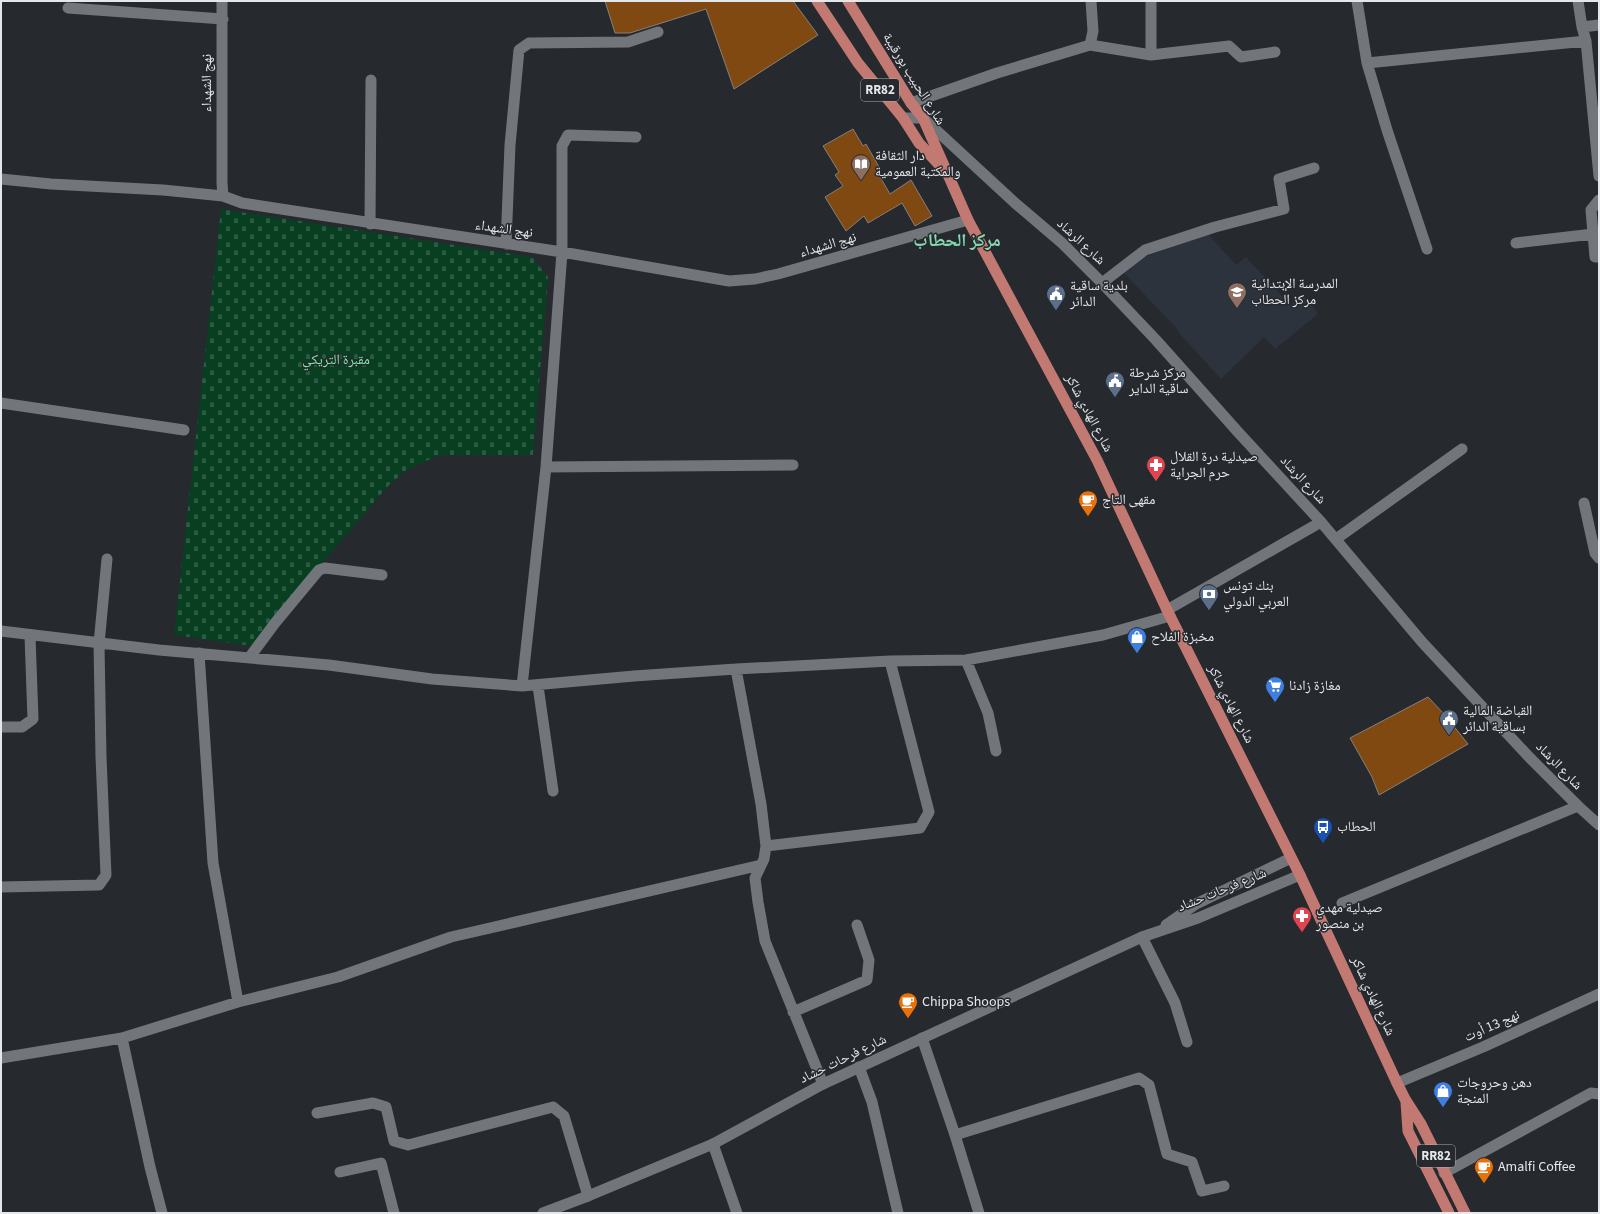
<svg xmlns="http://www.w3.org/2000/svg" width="1600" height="1214" viewBox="0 0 1600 1214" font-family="'Source Sans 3','Noto Naskh Arabic',sans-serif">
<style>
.built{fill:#2d333d}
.cemetery{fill:url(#cemetery-stones)}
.building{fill:#814912;stroke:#85807c}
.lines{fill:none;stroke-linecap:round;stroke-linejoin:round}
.minor{stroke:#72767b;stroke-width:11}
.tertiary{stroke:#72767b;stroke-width:11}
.primary{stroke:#c27972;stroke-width:11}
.labels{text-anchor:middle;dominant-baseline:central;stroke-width:3;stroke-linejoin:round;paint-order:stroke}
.shield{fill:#26292e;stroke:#acaeb2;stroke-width:1}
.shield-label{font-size:13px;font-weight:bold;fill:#e5e7ea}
.street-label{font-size:14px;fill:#e5e7ea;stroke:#26292e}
.poi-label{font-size:14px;fill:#e5e7ea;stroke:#26292e;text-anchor:start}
.park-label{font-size:14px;fill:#77f1a4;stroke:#26292e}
.district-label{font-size:18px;font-weight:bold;fill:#86d8af;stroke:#26292e}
</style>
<defs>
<pattern id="cemetery-stones" width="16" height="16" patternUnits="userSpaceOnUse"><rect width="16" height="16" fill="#083f21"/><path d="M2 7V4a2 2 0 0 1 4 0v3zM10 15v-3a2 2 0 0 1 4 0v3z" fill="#2c5b41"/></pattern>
</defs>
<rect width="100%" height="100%" fill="#26292e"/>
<path class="built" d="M1209,235L1236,265L1246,257L1290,305L1303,294L1318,314L1275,349L1264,337L1221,379L1179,333L1178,330L1124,273L1137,260L1144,257L1201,237Z"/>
<path class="cemetery" d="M221,209L532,257L548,277L533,455H439L405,471L387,487L252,646L174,635Z"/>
<path class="building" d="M605,1H793L818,35L734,89L706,9L630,33H615Z
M853,129L863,146L866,144L879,167L876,170L890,194L911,180L932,216L915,226L902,203L868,223L864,216L846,231L825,197L843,186L835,175L839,172L823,146Z
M1428,697L1444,714L1468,744L1379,795L1372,777L1350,738Z"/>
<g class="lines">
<path class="minor" d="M222,1V183L223,196L242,203L562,252L729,281L755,279L778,274L968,220
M1151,1V55L1229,46L1241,57L1275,52
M1357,1L1367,63L1387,130L1427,249
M1578,1L1582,27L1586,41L1599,176
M68,8L223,19
M1582,27L1599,25
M1090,45L1093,31L1091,1
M1367,63L1586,41
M911,103L997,73L1090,45L1151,55
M1,179L51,184L163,190L223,196
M1599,200L1591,210L1595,257H1599
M370,224L371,80
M1516,243L1593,234
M506,244L510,145L519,50L529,43L628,42L658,32
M1102,283L1145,250L1215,227L1284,209L1279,179L1314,168
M1,403L184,430
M546,467L793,465
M1584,503L1595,553L1599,558
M1336,539L1462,449
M1167,610L1321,522
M1,631L159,650L329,665L432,679L522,686L634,676L736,669L890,661L966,660L1103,635L1170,616
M199,653L213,863L238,1002
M249,658L275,623L319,570L325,568L382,575
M966,660L988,713L996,751
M736,669L761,804L766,846L764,859L755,878L758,902L765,941L823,1084
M522,686L546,467L562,252V146L568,135L636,137
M538,686L553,791
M1,727H22L33,719L30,636
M766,846L920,828L929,812L890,661
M1,887L99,885L106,875L101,757L99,644L107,559
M1342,903L1578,806
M1142,937L1175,1003L1187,1042
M793,1012L867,980L869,960L857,925
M122,1038L150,1167L162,1213
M922,1038L955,1135L979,1213
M1,1058L122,1038L238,1002L338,977L451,937L761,865
M859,1067L872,1102L898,1213
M1397,1083L1483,1047L1599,994
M317,1113L373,1103L386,1107L394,1141L408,1145L553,1107L564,1116L588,1196
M955,1135L1139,1078L1149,1085L1167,1154L1192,1162L1202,1191L1224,1186
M713,1144L737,1213
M340,1172L381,1163L394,1213
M1444,1173L1591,1093L1599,1094"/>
<path class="tertiary" d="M903,118H923L1015,203L1062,243L1102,283L1156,340L1238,432L1321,522L1422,642L1530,758L1578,806L1599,825
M1166,925L1196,904L1291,858
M543,1213L588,1196L713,1144L823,1084L1142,937L1198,918L1300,875"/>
<path class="primary" d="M817,1L858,63L903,118L919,143L943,169
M848,1L911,103L923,118L968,220L1097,460L1167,610L1300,875L1397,1083L1405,1099L1421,1124L1465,1213
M1406,1102L1408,1131L1449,1213"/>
</g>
<defs>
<g id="library-pin" transform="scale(1)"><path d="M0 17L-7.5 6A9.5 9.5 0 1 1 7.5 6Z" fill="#8d6e63" stroke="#26292e"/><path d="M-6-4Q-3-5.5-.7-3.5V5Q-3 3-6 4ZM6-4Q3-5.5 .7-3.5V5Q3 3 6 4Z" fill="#fff"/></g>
<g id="school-pin" transform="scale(1)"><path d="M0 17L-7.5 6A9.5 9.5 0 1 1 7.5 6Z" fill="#8d6e63" stroke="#26292e"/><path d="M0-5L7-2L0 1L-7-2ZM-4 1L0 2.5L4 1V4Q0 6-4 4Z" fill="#fff"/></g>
<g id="civic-pin" transform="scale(1)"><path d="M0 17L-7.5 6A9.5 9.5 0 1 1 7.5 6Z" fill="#5c6f8a" stroke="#26292e"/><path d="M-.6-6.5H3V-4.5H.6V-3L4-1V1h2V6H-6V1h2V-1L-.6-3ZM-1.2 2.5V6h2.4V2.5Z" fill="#fff"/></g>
<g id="pharmacy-pin" transform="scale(1)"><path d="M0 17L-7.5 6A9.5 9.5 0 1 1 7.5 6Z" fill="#e0444e" stroke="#26292e"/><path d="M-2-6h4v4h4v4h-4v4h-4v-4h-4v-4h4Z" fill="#fff"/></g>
<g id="cafe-pin" transform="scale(1)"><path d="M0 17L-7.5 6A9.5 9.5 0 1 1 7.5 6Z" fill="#e8710a" stroke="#26292e"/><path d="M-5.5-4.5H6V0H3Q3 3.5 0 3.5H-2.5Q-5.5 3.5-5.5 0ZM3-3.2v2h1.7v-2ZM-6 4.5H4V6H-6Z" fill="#fff"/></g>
<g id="bank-pin" transform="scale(1)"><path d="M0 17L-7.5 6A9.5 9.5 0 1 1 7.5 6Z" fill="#5c6f8a" stroke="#26292e"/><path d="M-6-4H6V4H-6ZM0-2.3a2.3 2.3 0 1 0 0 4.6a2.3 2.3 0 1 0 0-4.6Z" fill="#fff"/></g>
<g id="shop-pin" transform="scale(1)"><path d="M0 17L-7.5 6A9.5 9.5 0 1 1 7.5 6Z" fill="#3f7fe0" stroke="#26292e"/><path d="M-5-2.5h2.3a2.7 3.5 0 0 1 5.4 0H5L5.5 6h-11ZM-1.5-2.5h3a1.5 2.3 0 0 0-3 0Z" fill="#fff"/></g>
<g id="supermarket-pin" transform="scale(1)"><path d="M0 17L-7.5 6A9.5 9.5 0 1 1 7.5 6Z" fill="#3f7fe0" stroke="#26292e"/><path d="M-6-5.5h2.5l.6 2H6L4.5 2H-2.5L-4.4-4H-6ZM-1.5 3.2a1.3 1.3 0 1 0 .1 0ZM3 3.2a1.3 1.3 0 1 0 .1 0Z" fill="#fff"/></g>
<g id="bus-pin" transform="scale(1)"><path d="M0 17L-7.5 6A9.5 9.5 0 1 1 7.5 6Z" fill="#1a4fb4" stroke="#26292e"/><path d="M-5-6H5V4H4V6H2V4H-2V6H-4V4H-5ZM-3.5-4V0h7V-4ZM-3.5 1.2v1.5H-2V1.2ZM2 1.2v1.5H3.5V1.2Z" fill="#fff"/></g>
</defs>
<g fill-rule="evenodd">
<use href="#library-pin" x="861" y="164"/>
<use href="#school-pin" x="1237" y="292"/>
<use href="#civic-pin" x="1056" y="294"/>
<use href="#civic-pin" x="1115" y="381"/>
<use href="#pharmacy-pin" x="1156" y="465"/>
<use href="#cafe-pin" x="1088" y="500"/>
<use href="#bank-pin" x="1209" y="594"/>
<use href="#shop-pin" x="1137" y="637"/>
<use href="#supermarket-pin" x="1275" y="686"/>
<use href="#civic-pin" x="1449" y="719"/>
<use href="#bus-pin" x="1323" y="827"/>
<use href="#pharmacy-pin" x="1302" y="916"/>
<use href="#cafe-pin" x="908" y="1002"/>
<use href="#shop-pin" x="1443" y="1091"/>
<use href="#cafe-pin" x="1484" y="1167"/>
</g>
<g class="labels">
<g class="shield">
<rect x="861" y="79" width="38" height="22" rx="3"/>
<rect x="1417" y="1145" width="38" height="22" rx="3"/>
</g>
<g class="shield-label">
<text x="880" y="90">RR82</text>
<text x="1436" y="1156">RR82</text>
</g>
<g class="street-label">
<text transform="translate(914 79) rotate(58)">شارع الحبيب بورقيبة</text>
<text transform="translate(207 83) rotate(-90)">نهج الشهداء</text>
<text transform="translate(504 229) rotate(8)">نهج الشهداء</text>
<text transform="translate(1081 242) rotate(43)">شارع الرشاد</text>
<text transform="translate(828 245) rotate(-16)">نهج الشهداء</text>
<text transform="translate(1089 413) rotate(62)">شارع الهادي شاكر</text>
<text transform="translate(1303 480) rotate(47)">شارع الرشاد</text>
<text transform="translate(1231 704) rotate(63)">شارع الهادي شاكر</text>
<text transform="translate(1559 766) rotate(46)">شارع الرشاد</text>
<text transform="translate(1222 890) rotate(-22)">شارع فرحات حشاد</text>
<text transform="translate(1373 996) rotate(65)">شارع الهادي شاكر</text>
<text transform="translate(1492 1026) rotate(-24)">نهج 13 أوت</text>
<text transform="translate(843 1059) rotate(-26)">شارع فرحات حشاد</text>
</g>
<g class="poi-label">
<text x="875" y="156">دار الثقافة<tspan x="875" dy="16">والمكتبة العمومية</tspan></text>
<text x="1251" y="284">المدرسة الإبتدائية<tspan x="1251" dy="16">مركز الحطاب</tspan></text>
<text x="1070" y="286">بلدية ساقية<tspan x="1070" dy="16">الدائر</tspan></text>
<text x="1129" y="373">مركز شرطة<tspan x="1129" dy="16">ساقية الداير</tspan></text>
<text x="1170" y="457">صيدلية درة القلال<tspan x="1170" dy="16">حرم الجراية</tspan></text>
<text x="1102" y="500">مقهى التاج</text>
<text x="1223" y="586">بنك تونس<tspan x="1223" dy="16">العربي الدولي</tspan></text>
<text x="1151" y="637">مخبزة الفلاح</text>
<text x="1289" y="686">مغازة زادنا</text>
<text x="1463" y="711">القباضة المالية<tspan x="1463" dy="16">بساقية الدائر</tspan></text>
<text x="1337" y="827">الحطاب</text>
<text x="1316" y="908">صيدلية مهدي<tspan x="1316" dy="16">بن منصور</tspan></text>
<text x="922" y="1002">Chippa Shoops</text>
<text x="1457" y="1083">دهن وحروجات<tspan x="1457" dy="16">المنجة</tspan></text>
<text x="1498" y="1167">Amalfi Coffee</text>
</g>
<g class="park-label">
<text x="336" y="360">مقبرة التريكي</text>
</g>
<g class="district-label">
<text x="957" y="240">مركز الحطاب</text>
</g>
</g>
<rect width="1600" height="1214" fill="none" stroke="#e5e7ea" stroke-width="4"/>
</svg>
